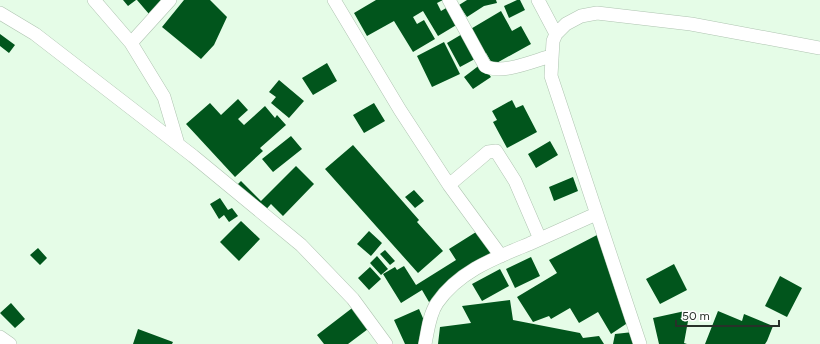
<svg xmlns="http://www.w3.org/2000/svg" width="820" height="344" viewBox="0 0 820 344" font-family="Figtree,sans-serif">
<style>
.building{fill:#01551c}
.lines{fill:none;stroke-linecap:round;stroke-linejoin:round}
.minor-casing{stroke:#afc4b1;stroke-width:14}
.minor{stroke:#fff;stroke-width:13}
</style>
<rect width="100%" height="100%" fill="#e5fce7"/>
<path class="building" d="M123,0H136L128,6Z
M137,0H167L149,14Z
M184,0H210L227,17L214,45L201,59L162,27Z
M376,0H443L437,3L441,11L453,4L463,21L438,36L423,11L413,17L417,24L424,20L435,39L413,52L394,21L367,36L354,13Z
M467,0H496L497,3L484,6L467,17L459,5Z
M517,0H520L525,10L509,18L504,6Z
M501,11L512,31L521,26L531,44L493,65L486,53L460,67L447,43Z
M0,34L15,45L9,53L0,46Z
M444,42L460,74L432,87L417,56Z
M327,63L337,81L313,95L302,78Z
M481,64L491,77L473,89L464,77Z
M279,80L304,101L289,118L271,103L276,97L269,92Z
M238,99L248,110L238,119L244,125L265,106L275,118L277,115L286,125L260,148L263,151L235,177L186,124L210,103L221,115Z
M512,100L516,108L523,105L537,132L507,148L493,122L497,120L492,111Z
M374,103L385,121L364,133L353,115Z
M291,136L302,149L273,172L262,159Z
M550,141L558,155L536,168L528,154Z
M353,145L419,220L417,222L443,251L418,273L325,169Z
M296,166L314,184L283,216L271,204L260,216L233,189L241,181L261,201Z
M573,177L578,191L554,201L549,187Z
M414,190L424,201L415,208L405,197Z
M220,198L228,210L232,208L238,216L229,222L224,215L219,219L210,204Z
M241,221L260,239L239,261L220,242Z
M484,227L502,256L429,302L422,290L401,303L383,274L395,267L397,270L404,266L416,285L456,260L449,249Z
M369,231L382,243L371,256L357,244Z
M597,235L629,322L611,334L598,312L579,323L570,308L551,319L549,316L533,322L517,297L557,273L549,260Z
M38,248L47,258L40,265L30,255Z
M385,250L395,261L390,265L380,254Z
M377,256L388,269L381,275L370,263Z
M531,257L540,276L515,288L506,269Z
M674,264L687,290L660,304L646,279Z
M370,267L381,279L369,290L358,278Z
M500,269L509,286L482,301L472,284Z
M780,276L802,288L787,317L765,306Z
M510,300L513,320L580,333L583,338L599,336L604,344H438L440,327L471,323L462,306Z
M360,302L376,323L348,344H324L317,335Z
M11,303L25,319L15,328L0,313Z
M419,309L432,339L421,344H405L394,320Z
M685,311L688,321L684,343L687,344H659L653,318Z
M718,311L742,321L744,314L773,326L767,341L765,344H705Z
M138,329L173,342L172,344H133Z
M633,332L636,344H613L615,334Z"/>
<g class="lines">
<g class="minor-casing">
<path id="minor" d="M94,0L131,43L164,97L178,144
M334,0L400,110L449,185L501,256
M449,0L485,66C501,75 533,61 551,56
M538,0L556,34
M0,13L35,34L193,156L301,245L353,299L386,344
M131,43L170,0
M449,185L488,152L496,151L515,181L540,239
M0,337L10,344
M425,344C428,330 429,315 437,303C459,271 495,258 529,244C551,234 574,224 596,214
M640,344L551,76L553,41L556,34L566,24L581,16L597,13L691,24L820,48"/>
</g>
<use href="#minor" class="minor"/>
</g>
<path d="M676 320v6h103v-6" fill="none" stroke="#283129" stroke-width="2"/>
<text x="682" y="320" font-size="12" fill="#283129" stroke="#ffffff" stroke-width="3" paint-order="stroke">50 m</text>
</svg>
